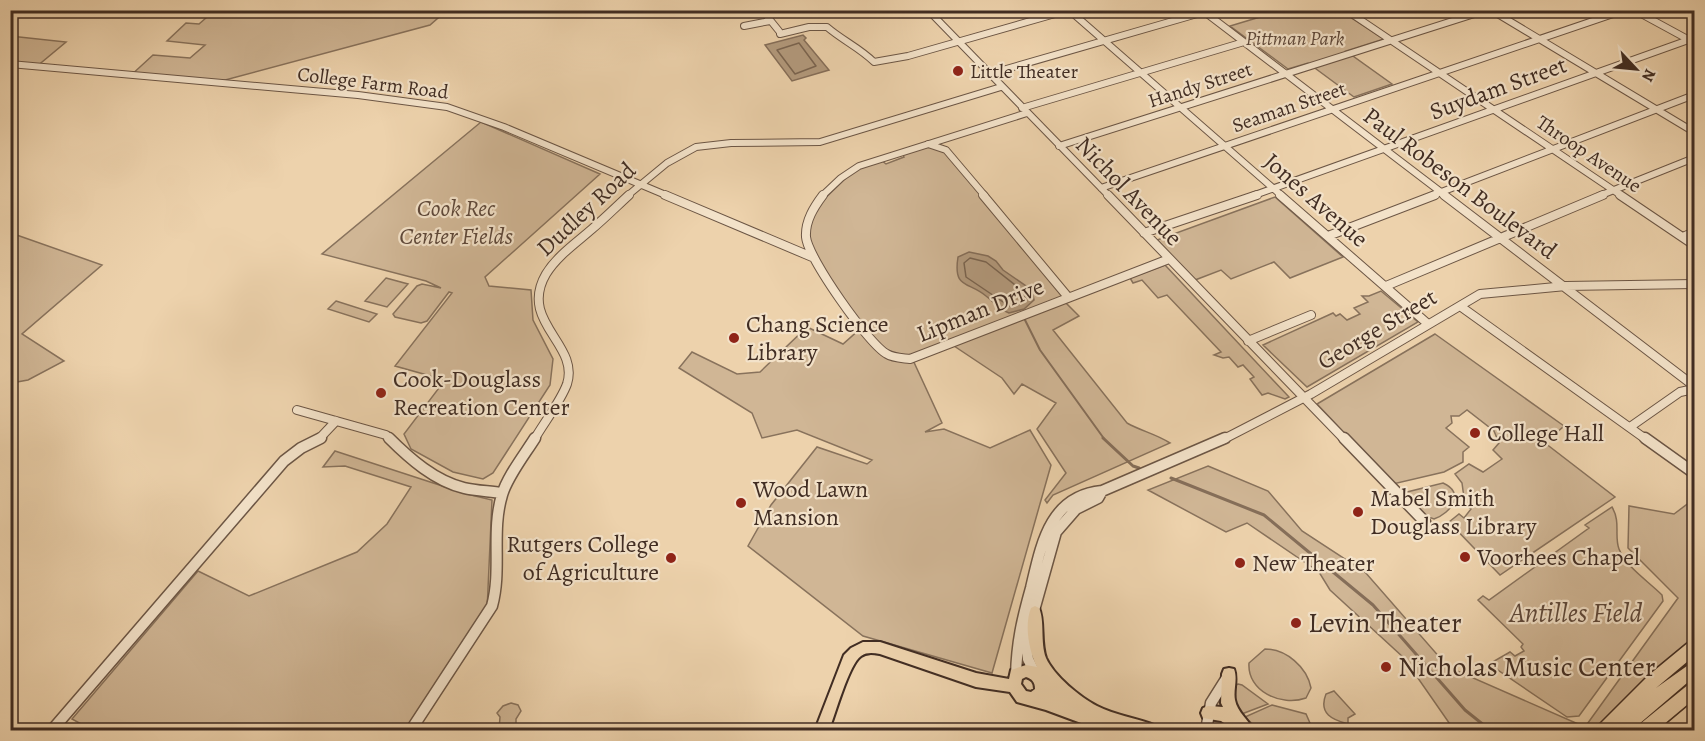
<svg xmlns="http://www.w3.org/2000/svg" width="1705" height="741" viewBox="0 0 1705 741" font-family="Alegreya,serif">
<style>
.green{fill:#d0b695;stroke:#88725c;stroke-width:1.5}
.water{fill:#b39a7d;stroke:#856e59;stroke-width:1.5}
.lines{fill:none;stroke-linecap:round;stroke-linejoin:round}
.shore{stroke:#7a6450;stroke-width:1.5}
.stream-far1{stroke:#856e59;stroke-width:2}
.stream{stroke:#856e59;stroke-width:3}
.minor-far2-casing{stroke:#6c5645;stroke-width:8}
.minor-far1-casing{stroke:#6c5645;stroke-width:10}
.minor-casing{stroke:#6c5645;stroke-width:13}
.major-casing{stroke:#412d23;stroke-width:4}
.highway-casing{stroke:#412d23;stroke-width:3}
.minor-far2{stroke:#f3e2c9;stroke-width:6}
.minor-far1{stroke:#f3e2c9;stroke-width:8}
.minor{stroke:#f3e2c9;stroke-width:10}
.major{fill:#edd2ac;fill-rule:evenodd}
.highway{fill:#edd2ac;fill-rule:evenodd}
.poi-dot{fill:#8f2418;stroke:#f3e2c9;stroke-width:2}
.labels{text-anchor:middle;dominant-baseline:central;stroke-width:4.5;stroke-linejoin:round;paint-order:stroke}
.far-park-label{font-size:20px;font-style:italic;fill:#5e483a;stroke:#f3e2c9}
.far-poi-label{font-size:20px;fill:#412d23;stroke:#f3e2c9;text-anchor:start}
.far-street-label{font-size:20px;fill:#412d23;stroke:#f3e2c9}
.street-label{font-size:24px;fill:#412d23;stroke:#f3e2c9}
.park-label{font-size:24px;font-style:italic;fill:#5e483a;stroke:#f3e2c9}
.poi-label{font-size:24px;fill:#412d23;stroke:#f3e2c9;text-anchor:start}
.near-park-label{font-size:28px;font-style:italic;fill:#5e483a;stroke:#f3e2c9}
.near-poi-label{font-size:28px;fill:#412d23;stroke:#f3e2c9;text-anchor:start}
</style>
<rect width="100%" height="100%" fill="#edd2ac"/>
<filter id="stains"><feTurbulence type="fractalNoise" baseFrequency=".00333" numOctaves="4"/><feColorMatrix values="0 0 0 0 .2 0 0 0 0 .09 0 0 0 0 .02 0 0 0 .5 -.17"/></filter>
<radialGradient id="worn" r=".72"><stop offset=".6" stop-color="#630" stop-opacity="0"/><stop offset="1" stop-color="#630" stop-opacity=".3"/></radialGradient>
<path class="green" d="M214,11H446L430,25L214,83L129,77L153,55L190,58L205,45L167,41L186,23L199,24Z
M1280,11H1341L1384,39L1346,51L1392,84L1354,97L1308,63L1288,69L1230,26Z
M10,36L66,42L36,67L11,66Z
M481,122L600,174L485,277L489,286L531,290L533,320L553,359L550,385L493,473L483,479L453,472L411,449L404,434L445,380L395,366L452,293L449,292L427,321L421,323L395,317L393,314L417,286L422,284L441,288L426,281L322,254Z
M927,144L946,150L1068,298L1066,303L1079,316L1053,330L1127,423C1141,431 1156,434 1170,443L1053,495L1047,503L1045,500L1066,473L1037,429L1056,403L1022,384L1014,394L1002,378L954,346L912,358L942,423L925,432L944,429L990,448L1030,430L1051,465L992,673L863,636L748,546L771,505L817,447L867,464L872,460L797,430L762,438L752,413L679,368L692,352L737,374L760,372L807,327L843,344L861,328L806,246L808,215L852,172L881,160L886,164L904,157L902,153Z
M1275,197L1343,257L1290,278L1274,262L1231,279L1221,270L1195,280L1157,240Z
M11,233L102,265L22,334L64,361L28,380L11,383Z
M1165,265L1272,379L1289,397L1285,399L1268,393L1262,395L1250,379L1254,377L1243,365L1238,367L1229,357L1223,358L1214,355L1221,352L1167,295L1158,298L1142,280L1133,283L1130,278Z
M386,278L408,284L387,307L365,301Z
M1381,291L1418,322L1307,387L1263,345L1333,313L1336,316L1340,314L1347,320L1360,314L1354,308L1368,302L1362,296H1369Z
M336,301L377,314L369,322L328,309Z
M1435,334L1564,426L1545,443L1615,497L1500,575L1449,522L1459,514L1464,518L1471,509L1465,505L1462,483L1455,474L1469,464L1483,472L1502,459L1493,450L1499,443L1494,431L1467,410L1459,416H1451L1452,423L1446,428L1469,447L1463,452V462L1444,472L1393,484L1317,404Z
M335,451L467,494L492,500L487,611L411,730H84L83,725L72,719L198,571L249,596L357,552L387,524L411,487L345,466L323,467Z
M1208,466L1268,491L1302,531L1365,572L1448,667L1585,727L1678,598L1628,548L1629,506L1674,514L1694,499V555L1692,556L1694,559V641L1606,722L1600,730H1454L1404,658L1330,590L1319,572L1247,523L1226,532L1148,490Z
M1443,483C1466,493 1451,513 1434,519L1423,515L1403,493Z
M1612,507C1621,522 1614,536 1619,549C1626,567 1648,581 1662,595L1663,601L1579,716L1567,717L1489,664L1510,652L1515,656L1524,651L1521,647L1523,644L1478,600L1483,596L1489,600L1589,528L1585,525Z
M1265,649C1286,649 1307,667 1311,688L1306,698C1281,707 1247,691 1249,663Z
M1238,684L1242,685L1268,704L1239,715L1234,707V686Z
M1334,691L1355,714L1348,718V724C1333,720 1318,714 1326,694Z
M511,703L518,705L521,711L516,719V730H499L500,717L497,713L503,706Z
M1272,705L1306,714L1313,730H1259L1245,717Z"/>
<path class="water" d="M803,35L806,38L804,40L829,70L792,81L765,45Z
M969,252L988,256L996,261L1003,270L1029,288L1033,295L1034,300L1024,309L1009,313C999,309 995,303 986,296C968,281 953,289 958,257Z"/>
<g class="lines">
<path class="shore" d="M799,43L816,66L795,74L777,50Z
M970,258L986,262L1024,292L1026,299L1019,304L1009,306L966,277L964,263Z"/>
<path class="stream-far1" d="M1024,318L1040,350L1105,440"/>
<path class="stream" d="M1103,438L1133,466L1139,468
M1171,478L1264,515L1373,605L1465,710L1490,730"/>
<g class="minor-far2-casing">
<path id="minor-far2" d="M762,10L779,31
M928,10L1109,196
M1069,10L1282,196
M1202,10L1446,196
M1346,10L1622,196
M1491,10L1694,132
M1634,10L1691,41
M766,15L781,10
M744,26L770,21
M780,34L809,27H827C842,40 860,48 874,62L908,56L1069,10
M10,64L358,95L447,107L504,127L668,196
M989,74L1204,12
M1022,108L1244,42
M928,144L946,150L985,196
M1059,146L1487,10
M1101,188L1625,10
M627,196L667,163L696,147L731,143L820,142L1001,87
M822,196L841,178L859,166L1027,113
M1252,196L1694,38
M1431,196L1694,95
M1599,196L1694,158"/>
</g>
<g class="minor-far1-casing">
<path id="minor-far1" d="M665,195L812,257
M823,195C814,207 805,221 806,237C808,258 869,345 887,354C893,358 903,358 910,359L1169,259
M983,195L1068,297
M1108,195L1345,440
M1280,195L1428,324
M1444,195L1694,386
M1620,195L1694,245
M1144,233L1257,195
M1328,236L1435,195
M1683,237L1694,232
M1386,286L1603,195
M1460,306L1647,440
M1248,341L1311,315
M297,410L386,435L391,440
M1630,427L1680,392L1694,389
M318,440L336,421
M534,440C543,424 561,401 567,384C580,344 518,322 546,274C557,256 576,243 592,229C605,218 617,206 629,195
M1222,440L1311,394L1480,294L1566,286L1694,284"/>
</g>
<g class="minor-casing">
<path id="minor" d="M389,438C410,459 435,481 464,488C476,491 490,491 502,493
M1344,438L1425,522
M1645,438L1694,473
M1035,673L1028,659L1026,639L1056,532L1076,509L1098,498L1102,491
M1016,675C1017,642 1022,620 1031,588C1041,546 1049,496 1102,491L1225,438
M52,730L284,461L301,448L321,438
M411,730L492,606C502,570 491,531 502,495C507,477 525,454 535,438
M1206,730L1211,703L1228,676"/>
</g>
<g class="major-casing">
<path id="major" d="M1035,606L1039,608C1045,621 1040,642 1046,658C1054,676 1080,697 1097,706C1114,715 1136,718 1154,725L1156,730H1130L1122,728L1123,730H1100L1046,710L1017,702L1010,692L976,687L880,654C873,653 867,652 861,656C849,664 835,715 829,730H815L844,655L851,648L863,642H880L976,673L1009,679L1011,670L1026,665L1037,667C1029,651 1024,625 1031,608ZM1026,677C1032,679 1035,682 1035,689L1031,692L1026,691L1021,684L1022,679Z
M1229,668L1234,669C1238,679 1233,690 1235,700C1237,712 1249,720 1253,730H1235L1221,721L1203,718L1201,713L1203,708L1208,706L1223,707L1221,703L1222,674L1224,669Z"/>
</g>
<g class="highway-casing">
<path id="highway" d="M1694,640V656L1656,688L1694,661V677L1632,730H1598L1600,724L1649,675L1689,642Z
M1694,681V699L1657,730H1638L1640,724L1689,684Z"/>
</g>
<use href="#minor-far2" class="minor-far2"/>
<use href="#minor-far1" class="minor-far1"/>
<use href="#minor" class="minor"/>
<use href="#major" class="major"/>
<use href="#highway" class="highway"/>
</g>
<g class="poi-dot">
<circle cx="958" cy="71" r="6"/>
<circle cx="734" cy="338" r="6"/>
<circle cx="381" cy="393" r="6"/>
<circle cx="1475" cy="433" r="6"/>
<circle cx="741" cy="503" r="6"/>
<circle cx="1358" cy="512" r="6"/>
<circle cx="1465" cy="557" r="6"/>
<circle cx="671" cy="558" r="6"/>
<circle cx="1240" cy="563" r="6"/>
<circle cx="1296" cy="623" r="6"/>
<circle cx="1386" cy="667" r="6"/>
</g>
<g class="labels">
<g class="far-park-label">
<text x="1295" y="38">Pittman Park</text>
</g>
<g class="far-poi-label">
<text x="970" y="71">Little Theater</text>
</g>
<g class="far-street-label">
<text transform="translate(373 83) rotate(7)">College Farm Road</text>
<text transform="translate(1200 85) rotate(-18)">Handy Street</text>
<text transform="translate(1289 107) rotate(-19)">Seaman Street</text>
<text transform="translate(1589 154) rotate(34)">Throop Avenue</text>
</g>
<g class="street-label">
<text transform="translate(1498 88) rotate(-20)">Suydam Street</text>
<text transform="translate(1460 183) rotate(37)">Paul Robeson Boulevard</text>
<text transform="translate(1129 191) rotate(46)">Nichol Avenue</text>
<text transform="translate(1316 200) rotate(41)">Jones Avenue</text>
<text transform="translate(586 209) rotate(-43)">Dudley Road</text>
<text transform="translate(980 310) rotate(-22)">Lipman Drive</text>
<text transform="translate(1377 329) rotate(-31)">George Street</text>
</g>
<g class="park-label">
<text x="456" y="208">Cook Rec<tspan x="456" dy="28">Center Fields</tspan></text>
</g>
<g class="poi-label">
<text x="746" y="324">Chang Science<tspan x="746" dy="28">Library</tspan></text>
<text x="393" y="379">Cook-Douglass<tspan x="393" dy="28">Recreation Center</tspan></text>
<text x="1487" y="433">College Hall</text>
<text x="753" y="489">Wood Lawn<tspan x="753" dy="28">Mansion</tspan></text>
<text x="1370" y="498">Mabel Smith<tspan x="1370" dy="28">Douglass Library</tspan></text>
<text x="659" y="544" text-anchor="end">Rutgers College<tspan x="659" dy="28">of Agriculture</tspan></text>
<text x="1477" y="557">Voorhees Chapel</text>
<text x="1252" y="563">New Theater</text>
</g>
<g class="near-park-label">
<text x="1576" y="613">Antilles Field</text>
</g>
<g class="near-poi-label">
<text x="1308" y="623">Levin Theater</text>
<text x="1398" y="667">Nicholas Music Center</text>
</g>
</g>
<rect width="1705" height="741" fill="none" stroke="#edd2ac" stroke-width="36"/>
<rect x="12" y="12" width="1681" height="717" fill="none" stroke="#412d23" stroke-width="3"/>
<rect x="18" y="18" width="1669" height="705" fill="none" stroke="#412d23" stroke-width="1.5"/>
<g transform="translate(1636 69) rotate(116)" stroke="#f3e2c9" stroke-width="4.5" paint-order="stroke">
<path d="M0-4.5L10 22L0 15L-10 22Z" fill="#412d23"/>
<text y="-9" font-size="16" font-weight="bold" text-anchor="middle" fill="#412d23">N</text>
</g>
<rect width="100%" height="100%" filter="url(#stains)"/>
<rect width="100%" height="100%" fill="url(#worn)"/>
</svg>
